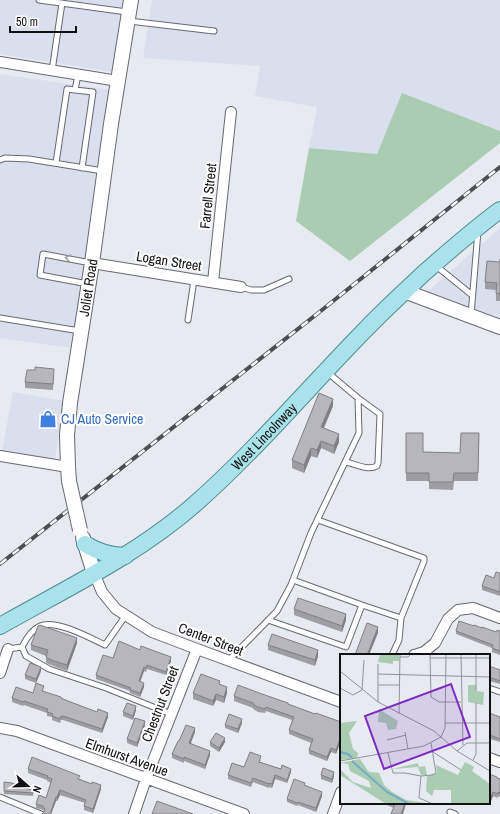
<svg xmlns="http://www.w3.org/2000/svg" width="500" height="814" viewBox="0 0 500 814" font-family="'Archivo Narrow',sans-serif">
<style>
.built{fill:#dadfed}
.green{fill:#a9ccb2}
.lines{fill:none;stroke-linecap:round;stroke-linejoin:round}
.lane-casing{stroke:#676970;stroke-width:7}
.street-casing{stroke:#676970;stroke-width:12}
.secondary-casing{stroke:#676970;stroke-width:16}
.primary-casing{stroke:#4f8c96;stroke-width:18}
.lane{stroke:#fff;stroke-width:5}
.street{stroke:#fff;stroke-width:10}
.secondary{stroke:#fff;stroke-width:14}
.primary{stroke:#a9e2ea;stroke-width:16}
.rail-casing{stroke:#4d4e52;stroke-width:4}
.rail{stroke:#fff;stroke-width:2.5;stroke-dasharray:8;stroke-linecap:butt}
.secondary-bridge-casing{stroke:#676970;stroke-width:16;stroke-linecap:butt}
.secondary-bridge{stroke:#fff;stroke-width:14}
.wall{fill:#9e9da3}
.shaded-wall{fill:#817f84}
.building{fill:#b8b6bd;stroke:#817f84}
.oneway{stroke:#a0a0a1}
.labels{text-anchor:middle;dominant-baseline:central;stroke-width:4;stroke-linejoin:round;paint-order:stroke}
.street-label{font-size:14px;fill:#111114;stroke:#fff}
.shop-label{font-size:14px;fill:#366cbe;stroke:#fff;text-anchor:start}
.inset-river{fill:none;stroke:#74acc1;stroke-width:2}
.inset-road{fill:none;stroke:#919399;stroke-width:1}
.view{fill:#7b2cbf;fill-opacity:0.15;stroke:#7b2cbf;stroke-width:2}
.inset-edge{fill:none;stroke:#111114;stroke-width:2}
</style>
<rect width="100%" height="100%" fill="#e7eaf1"/>
<path class="built" d="M0,0H125L113,72L0,54Z
M152,0H500V131L403,94L377,154L309,148L317,107L255,96L260,66L143,58Z
M0,74L112,90L72,348L0,338Z
M500,228V323L427,292Z
M13,392L64,401L55,459L2,451Z"/>
<path class="green" d="M402,93L500,131V143L350,261L296,221L309,148L377,154Z"/>
<g class="lines">
<g class="lane-casing">
<path id="lane" d="M39,0L127,12
M129,21L214,31
M52,71L62,3
M75,90L93,92L82,168
M0,160L5,158L29,159L103,171
M56,163L67,89L75,90L78,75
M435,265L472,295
M88,284L40,275L43,254L91,263
M241,287L251,290H264L289,279
M471,315L478,231
M0,318L80,331
M188,320L194,280
M346,462C355,464 368,471 377,466L378,463L380,414L358,398
M318,520L424,558V561L401,618
M293,580L362,605
M268,620L346,647L362,605L401,618L399,640L392,655
M22,647L26,656L49,669L106,688L171,714
M8,649L22,647C26,639 31,630 40,626C56,619 90,638 105,645L126,615
M228,661L277,611L291,585L311,533L359,433L358,398L327,372
M489,688L500,692
M0,797L41,814
M450,812L455,814"/>
</g>
<g class="street-casing">
<path id="street" d="M0,62L118,81
M92,263L241,287
M213,282L231,112
M0,456L68,467
M94,573L102,592L116,609L152,632L197,649L341,702
M414,655L424,652L435,643L448,619L458,610L473,608L500,618
M0,673L8,649
M0,728L17,731L244,814
M489,758L500,762
M134,814L146,779L197,649
M333,814L341,792"/>
</g>
<g class="secondary-casing">
<g id="secondary">
<path d="M404,291L500,327"/>
<path id="s1" d="M69,481L68,467L67,435L70,403L92,263L111,124L131,0"/>
<path d="M83,538L94,573"/>
</g>
</g>
<g class="primary-casing">
<g id="primary">
<path d="M85,544C98,552 110,556 125,556"/>
<path id="s2" d="M0,626C67,588 137,555 195,504C256,450 308,388 365,330C384,310 404,292 424,273C449,251 474,229 500,210"/>
</g>
</g>
<use href="#lane" class="lane"/>
<use href="#street" class="street"/>
<use href="#secondary" class="secondary"/>
<use href="#primary" class="primary"/>
<g class="rail-casing">
<path id="rail" d="M0,564L322,310L500,167"/>
</g>
<use href="#rail" class="rail"/>
<g class="secondary-bridge-casing">
<path id="secondary-bridge" d="M69,481L80,530"/>
</g>
<use href="#secondary-bridge" class="secondary-bridge"/>
</g>
<path class="wall" d="M500,259V301H496V290L485,289V282L500,262Z
M54,375L53,390L25,388V382Z
M333,406L324,428L339,442L334,454L321,448L317,458L311,456L304,473L292,468V460Z
M406,433L423,452L460,453L479,433L478,481H454L453,490L429,489V481H406Z
M500,573V596L482,590V586L494,578Z
M294,609L346,620L342,632L294,615Z
M474,626L496,632L500,631V655L492,652V648L456,634V631Z
M77,643L67,671L51,665L46,663V656L31,650V645Z
M268,645L318,656L315,666L268,650Z
M140,650L171,661L166,675L147,669L146,672L144,671L140,682L144,687L140,697L130,693V691L96,679V675L113,658Z
M489,666L500,670V684L489,681Z
M41,671L36,683L25,679V675Z
M220,684L227,693L224,703L216,700L213,706L193,699V693Z
M44,690L43,691L108,717L102,733L63,720H61L60,723L52,720V717L47,716V713L24,705L23,706L12,702V698Z
M234,696L288,704L315,714L341,722L336,754L331,752L327,761L309,754V750L311,743L289,734V730L292,720L266,711L265,713L258,712L253,709V708L234,701Z
M136,710L133,720L123,716V712Z
M489,713L500,717V742L490,739Z
M242,723L238,733L225,728V725Z
M145,725L137,747L127,743V739Z
M195,732L191,743L210,755L205,769L184,761V763L172,758V754L179,741Z
M210,742H225L219,752L210,746Z
M261,760L260,762L281,769L291,772L287,783L275,779L272,788L269,787V788L253,782L251,787L228,779V775Z
M28,769L80,779L101,789L93,813L84,810V806L85,803L60,795L57,801H56L51,814H42L44,812L43,810L36,808V804L46,798L51,783L47,781V780L28,773Z
M489,774L500,779V797L498,796V798L493,796L491,801L489,800Z
M321,775L334,776L332,783L321,779Z
M4,782L34,791L33,796L4,794Z
M305,786L322,796L316,812L298,805L297,806L287,802V799Z
M382,803H406V804L394,808Z
M467,803H474L473,805Z"/>
<path class="shaded-wall" d="M333,399V406L321,434V427Z
M339,434V442L334,454V446Z
M321,441V448L317,458V450Z
M311,448V456L304,473V465Z
M346,614V620L342,632V626Z
M378,627V633L369,655H367Z
M77,638V643L67,671V665Z
M318,650V656L315,666V660Z
M171,657V661L166,675V672Z
M41,667V671L36,683V679Z
M144,667V671L139,685V681Z
M144,683V687L140,697V693Z
M227,687V693L224,703V697Z
M216,694V700L213,706V701Z
M136,706V710L133,720V716Z
M108,713V717L102,733V729Z
M242,719V723L238,733V729Z
M145,721V725L137,747V743Z
M195,728V732L189,747V743Z
M341,736V741L336,754V750Z
M225,738V742L219,752V748Z
M331,748V752L327,761V757Z
M210,751V755L205,769V765Z
M291,769V772L287,783V780Z
M334,772V776L332,783V779Z
M275,775V779L272,788V784Z
M101,785V789L93,813V809Z
M60,790V795L57,801V797Z
M322,792V796L316,812V808Z
M493,792V796L491,801V797Z
M56,797V801L51,814H50Z
M405,803H406V804L403,814H401Z"/>
<path class="building" d="M500,259V294L496,293L497,283L485,282L487,261L500,262Z
M35,367L54,369L53,384L25,382L27,370H35Z
M319,393L333,399L321,427L339,434L334,446L321,441L317,450L311,448L304,465L292,460Z
M406,433H423V452L460,453L461,433H479L478,473H454L453,482H429V473H406Z
M496,572L500,573V592L482,586L486,575L494,578Z
M298,598L346,614L342,626L294,609Z
M459,621L474,626V625L482,628V627L496,632H497V630L500,631V651L492,648L493,645L456,631Z
M367,623L378,627L367,655H355Z
M40,625L77,638L67,665L51,660L46,657L48,650L31,645L38,626Z
M272,634L318,650L315,660L268,645Z
M119,641L140,650L141,646L171,657L166,672L147,665L146,668L144,667L139,681L144,683L140,693L130,690L131,688L96,675L103,655L113,658Z
M30,663L41,667L36,679L25,675Z
M489,666L500,670V681L489,677Z
M201,674L220,681L219,684L227,687L224,697L216,694L213,701L193,693Z
M36,683L44,686L42,691L61,697V698L68,701L97,712L98,709L108,713L102,729L63,716V717L61,716L60,719L52,716L53,714L47,712L48,709L24,701L23,702L12,698L16,687L33,693Z
M238,685L262,694L288,703V704L315,714L316,713L341,722V736L336,750L331,748L327,757L309,750L313,739L289,730L294,717L266,707L265,709L258,707L253,704V703L234,696Z
M127,703L136,706L133,716L123,712Z
M489,713L500,717V739L490,735L489,738Z
M229,714L242,719L238,729L225,725Z
M135,718L145,721L137,743L127,739Z
M186,725L195,728L189,743L210,751L205,765L184,757V759L172,754L178,741H179Z
M216,733L225,738L219,748L210,742Z
M250,752L261,756L259,762L281,769L282,765L291,769L287,780L275,775L272,784L269,783V784L253,778L251,783L228,775L232,763L244,767Z
M32,757L80,776L78,779L92,784V782L101,785L93,809L84,806L86,800L60,790L57,797H56L50,814H42L44,812L45,810L43,806L36,804L39,795L46,798L52,779L47,777L48,776L28,769Z
M323,768L334,772L332,779L321,775Z
M489,774L497,777V778L500,779V793L498,792V794L493,792L491,797L489,796Z
M294,779L305,783L304,785L322,792L316,808L298,802L297,803L287,799Z
M4,782L12,783L34,791L33,793L4,791Z
M157,801L193,814H152Z
M393,803H405L401,814H391L395,804Z"/>
<defs><path id="oneway-chevron" d="M-2-3.5L2.5 0L-2 3.5" fill="none" stroke-width="1.6" stroke-linecap="round" stroke-linejoin="round"/></defs>
<use class="oneway" href="#oneway-chevron" transform="translate(68 258) rotate(-170)"/>
<defs>
<g id="shop-bare" transform="scale(1.38)"><path d="M-5-2.5h2.3a2.7 3.5 0 0 1 5.4 0H5L5.5 6h-11ZM-1.5-2.5h3a1.5 2.3 0 0 0-3 0Z" fill="#3f7fe0" stroke="#fff" stroke-width="2.5" paint-order="stroke"/></g>
</defs>
<g fill-rule="evenodd">
<use href="#shop-bare" x="48" y="419"/>
</g>
<g class="labels">
<g class="street-label">
<text transform="translate(208 196) rotate(-84)">Farrell Street</text>
<text transform="translate(169 261) rotate(9)">Logan Street</text>
<text stroke="none"><textPath href="#s1" startOffset="195">Joliet Road</textPath></text>
<text stroke="none"><textPath href="#s2" startOffset="327">West Lincolnway</textPath></text>
<text transform="translate(211 639) rotate(21)">Center Street</text>
<text transform="translate(160 704) rotate(-69)">Chestnut Street</text>
<text transform="translate(127 757) rotate(20)">Elmhurst Avenue</text>
</g>
<g class="shop-label">
<text x="61" y="419">CJ Auto Service</text>
</g>
</g>
<g transform="translate(340 654)">
<rect width="150" height="150" fill="#e7eaf1"/>
<path d="M40,0H59V7H53V10L38,8ZM128,31H136V37L144,38L143,51L128,48ZM39,55L58,67L56,75L48,76L46,69L38,68ZM17,67L9,79L13,95L18,99L17,104L0,106V69ZM20,105L29,118L39,119L44,131L52,138L66,146L91,150H46L0,121V115L13,128L31,134L29,127L10,117L8,110L0,109ZM125,108L134,113L132,117L150,130V150H111V136H94L92,142L86,137L87,122L97,119L96,111L118,121ZM78,109L79,113L85,112L87,121H81L78,113L52,115Z" fill="#a9ccb2"/>
<path class="inset-river" d="M0,98L8,100L12,104M12,107L47,138L69,150"/>
<path class="inset-road" d="M90,0L91,43L99,48H121M121,0L123,91M136,0V37M60,3H68L71,0M90,4H150M0,17L38,48L94,77L117,97L150,117M38,20L150,23M38,31H59M0,34L13,41L22,36L24,6M38,48V10M59,60L60,0M105,69H150M65,78L68,95M101,83L105,74L106,0M47,86L66,81M117,97L127,89H150M93,98L121,116M48,99L53,119H65L81,122L92,121L96,119L91,89M133,106L136,100V49M0,107L84,92L101,83M81,122L79,144L93,150"/>
<path class="view" d="M111,30L130,83L44,115L25,62Z"/>
<rect width="150" height="150" class="inset-edge"/>
</g>
<g transform="translate(28 786) rotate(110)" stroke="#ffffff" stroke-width="3" paint-order="stroke">
<path d="M0-3L7 15L0 10L-7 15Z" fill="#111114"/>
<text y="-6" font-size="11" font-weight="bold" text-anchor="middle" fill="#111114">N</text>
</g>
<path d="M10 26v6h66v-6" fill="none" stroke="#111114" stroke-width="2"/>
<text x="16" y="26" font-size="12" fill="#111114" stroke="#ffffff" stroke-width="3" paint-order="stroke">50 m</text>
</svg>
